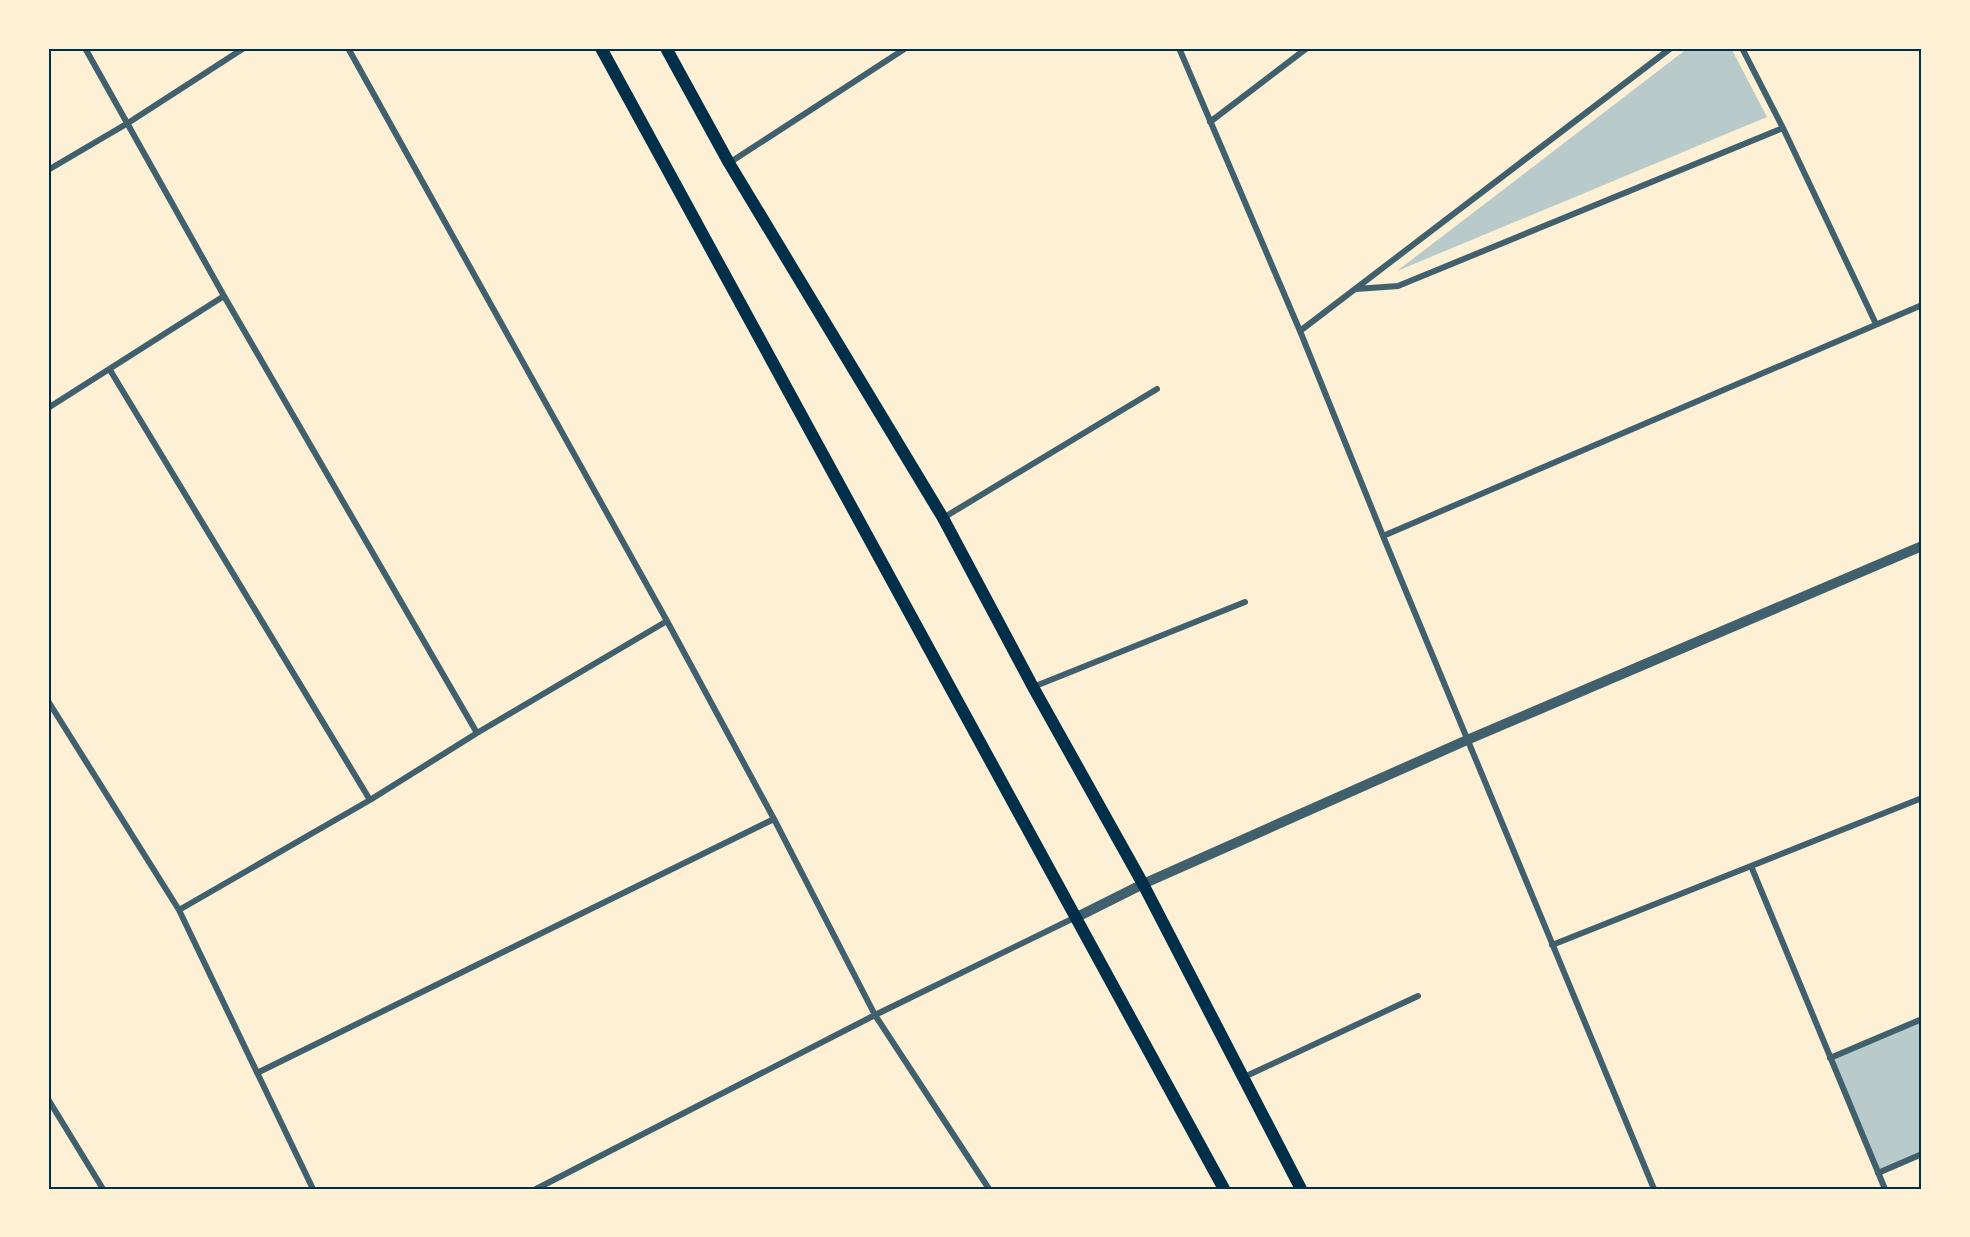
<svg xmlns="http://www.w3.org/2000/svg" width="1970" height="1237" viewBox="0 0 1970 1237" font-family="'DejaVu Sans',sans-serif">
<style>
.green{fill:#b9caca}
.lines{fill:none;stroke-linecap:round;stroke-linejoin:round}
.minor{stroke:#3f606c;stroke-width:6}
.tertiary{stroke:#3f606c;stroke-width:10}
.secondary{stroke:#003049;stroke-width:12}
.neatline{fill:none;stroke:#003049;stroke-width:2}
</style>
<rect width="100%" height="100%" fill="#fdf0d5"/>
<path class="green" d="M1688,48H1731L1767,117L1397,271Z
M1922,1019V1154L1878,1173L1830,1058Z"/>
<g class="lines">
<path class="minor" d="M85,48L224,296L477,733
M348,48L667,621L774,819L875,1015L989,1189
M1179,48L1300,331L1383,536L1654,1189
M1742,48L1783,128L1876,324
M1210,122L1307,48
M729,163L906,48
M48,170L128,123L244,48
M1356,289L1398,286L1783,128
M1300,331L1671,48
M110,370L370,800
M48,408L224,296
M943,518L1157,389
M1383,536L1922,305
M1033,687L1245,602
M48,701L179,910L313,1189
M1751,866L1885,1189
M179,910L370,800L477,733L667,621
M1552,945L1922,798
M1830,1058L1922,1019
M257,1073L774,819
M1242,1078L1418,996
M48,1099L103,1189
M1878,1173L1922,1154
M536,1189L875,1015L1076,917"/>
<path class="tertiary" d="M1077,917L1143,884L1467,740L1922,546"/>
<path class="secondary" d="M601,48L1224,1189
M666,48L729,163L943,518L1033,687L1143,884L1301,1189"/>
</g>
<rect width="1970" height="1237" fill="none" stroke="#fdf0d5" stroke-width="99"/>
<rect x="50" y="50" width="1870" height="1138" class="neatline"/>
</svg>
